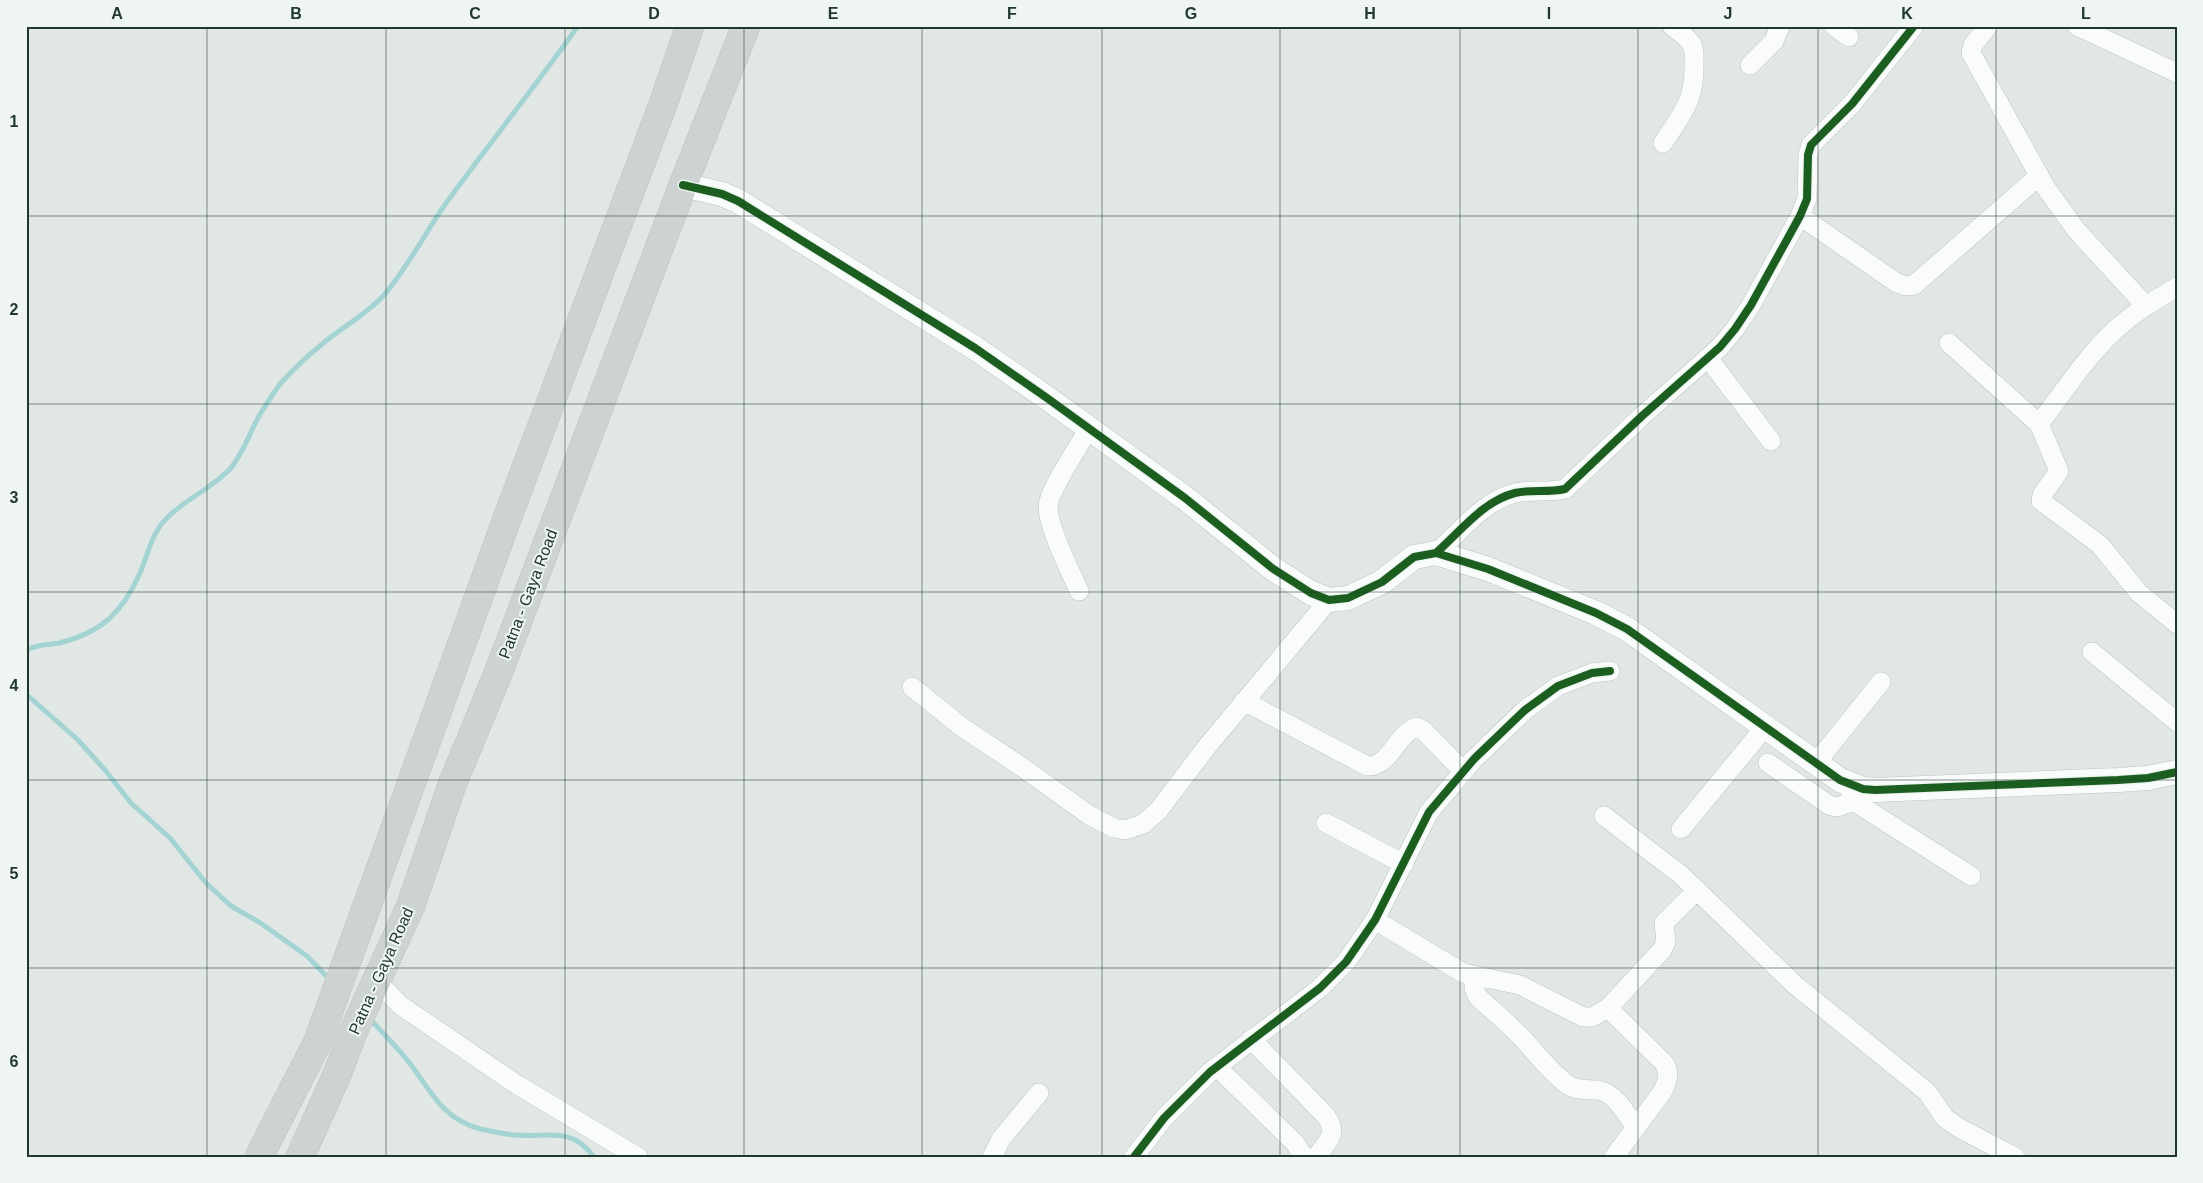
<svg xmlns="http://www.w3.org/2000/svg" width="2203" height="1183" viewBox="0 0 2203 1183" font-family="Helvetica,sans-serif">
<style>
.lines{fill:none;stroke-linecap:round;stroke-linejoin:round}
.stream{stroke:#a4d3d3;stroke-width:5}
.minor-casing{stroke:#bec3c1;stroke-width:20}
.tertiary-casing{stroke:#bec3c1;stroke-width:25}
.primary-casing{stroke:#bcc3c0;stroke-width:29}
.minor{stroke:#fafbfb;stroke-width:19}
.tertiary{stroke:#fafbfb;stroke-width:24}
.primary{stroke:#cdd3d0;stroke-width:28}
.cycleway-casing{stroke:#eff6f2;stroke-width:11}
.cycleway{stroke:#1b5e20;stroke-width:8}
.grid{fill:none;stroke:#21382f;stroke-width:1;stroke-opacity:0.55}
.labels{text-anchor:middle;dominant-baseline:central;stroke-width:4;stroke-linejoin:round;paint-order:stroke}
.street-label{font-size:16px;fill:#21382f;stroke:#eff6f2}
.neatline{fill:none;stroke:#21382f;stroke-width:2}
.grid-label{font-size:16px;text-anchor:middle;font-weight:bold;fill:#21382f}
</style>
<rect width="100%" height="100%" fill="#e1e7e4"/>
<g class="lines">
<path class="stream" d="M26,651C34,644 49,645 59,643C76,639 95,631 109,619C122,607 133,589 140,573C148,555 151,534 166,519C185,499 211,489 230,469C243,454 249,434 259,416C265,406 273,394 280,384C294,368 311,353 327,340C346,325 368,313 384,295C408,267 424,235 444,206C488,145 535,87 578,26
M26,694L78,740L105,770L131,803L170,838L206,883L231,906L259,922L307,956L330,980
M368,1017C383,1033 399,1049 412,1066C432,1094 444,1119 480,1129C491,1131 503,1134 514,1135C547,1138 570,1125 594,1157"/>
<g class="minor-casing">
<path id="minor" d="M1834,26L1849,37
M1988,26L1973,45L1971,53L2046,188L2077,231L2146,306
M2077,26L2177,73
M1750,65L1774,41L1780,26
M1663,143C1682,114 1695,101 1694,64C1694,58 1695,51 1692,45C1688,37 1679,32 1672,26
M1800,216L1897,283L1906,286L1914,285L2039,176
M1949,343L2039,424L2059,471L2042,495L2041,501L2100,545L2139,593L2177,624
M1708,358L1771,441
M2039,424C2063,393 2085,358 2114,331C2133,313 2155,300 2177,287
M1436,553C1460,532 1483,501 1515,493C1531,489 1548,493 1565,489L1642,416L1720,347L1735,329L1751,305L1800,216L1807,199L1808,155L1811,145L1852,104L1914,26
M1079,591C1070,570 1049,530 1048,507C1048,491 1080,445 1089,428
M2092,652L2177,722
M912,687L963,728L1019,765L1089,815L1114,828L1125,830L1143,824L1158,811L1205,749L1329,600
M1244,701L1367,766C1391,767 1396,733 1417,727L1423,730L1463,771
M1768,763L1829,805C1843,811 1850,800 1860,791
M1816,763L1881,682
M1850,799L1971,876
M1604,816L1681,875L1794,984L1927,1092L1945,1118L1959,1128L2015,1157
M1326,823L1404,864
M1681,829L1765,727
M1375,920L1463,973L1520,985L1583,1017H1592L1608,1008L1662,950L1666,942L1664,923L1697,890
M1474,976V988L1477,996C1488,1007 1500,1016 1511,1027C1531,1045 1546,1069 1568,1085C1577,1091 1588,1089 1598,1090C1616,1093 1627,1115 1636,1128
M377,981L400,1005L516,1084L638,1157
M1608,1008L1664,1063C1671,1073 1667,1081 1663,1091L1614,1157
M1251,1039L1326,1116C1339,1134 1327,1142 1316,1157
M1217,1067L1295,1143L1304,1157
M992,1157L1001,1139L1039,1093
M1134,1157L1164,1118L1210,1072L1320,988L1346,962L1375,920L1429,812L1474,759L1525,710L1558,686L1592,673L1610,671"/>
</g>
<g class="tertiary-casing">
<path id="tertiary" d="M683,185L722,194L738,201L975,348L1047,398L1185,498L1272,568L1311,593L1329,600L1348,598L1382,582L1414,557L1436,553L1488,569L1596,613L1627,629L1840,780L1863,789L1875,790L2118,780L2148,778L2177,772"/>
</g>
<g class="primary-casing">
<path id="primary" d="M259,1157L318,1041L508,516L662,107L690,26
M300,1157L336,1077L354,1030L411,905L452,785L499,671L683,185L746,26"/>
</g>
<use href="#minor" class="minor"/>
<use href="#tertiary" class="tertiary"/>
<use href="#primary" class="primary"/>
<g class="cycleway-casing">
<path id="cycleway" d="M683,185L722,194L738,201L975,348L1047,398L1185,498L1272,568L1311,593L1329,600L1348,598L1382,582L1414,557L1436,553L1488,569L1596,613L1627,629L1840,780L1863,789L1875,790L2118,780L2148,778L2177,772
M1436,553C1460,532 1483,501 1515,493C1531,489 1548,493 1565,489L1642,416L1720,347L1735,329L1751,305L1800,216L1807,199L1808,155L1811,145L1852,104L1914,26
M1134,1157L1164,1118L1210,1072L1320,988L1346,962L1375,920L1429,812L1474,759L1525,710L1558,686L1592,673L1610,671"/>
</g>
<use href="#cycleway" class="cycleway"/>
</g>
<path class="grid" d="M207,26V1157M386,26V1157M565,26V1157M744,26V1157M922,26V1157M1102,26V1157M1280,26V1157M1460,26V1157M1638,26V1157M1818,26V1157M1996,26V1157M26,216H2177M26,404H2177M26,592H2177M26,780H2177M26,968H2177"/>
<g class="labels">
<g class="street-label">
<text transform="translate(528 594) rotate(-69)">Patna - Gaya Road</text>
<text transform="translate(381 971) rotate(-66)">Patna - Gaya Road</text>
</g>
</g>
<rect width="2203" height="1183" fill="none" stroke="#eff6f2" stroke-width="55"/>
<rect x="28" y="28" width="2148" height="1128" class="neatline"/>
<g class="grid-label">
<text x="117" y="19">A</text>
<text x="296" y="19">B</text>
<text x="475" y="19">C</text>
<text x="654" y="19">D</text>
<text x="833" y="19">E</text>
<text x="1012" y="19">F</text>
<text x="1191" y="19">G</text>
<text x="1370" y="19">H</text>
<text x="1549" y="19">I</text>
<text x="1728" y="19">J</text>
<text x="1907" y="19">K</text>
<text x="2086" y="19">L</text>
<text x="14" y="127">1</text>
<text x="14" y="315">2</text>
<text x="14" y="503">3</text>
<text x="14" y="691">4</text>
<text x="14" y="879">5</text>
<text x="14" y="1067">6</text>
</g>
</svg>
